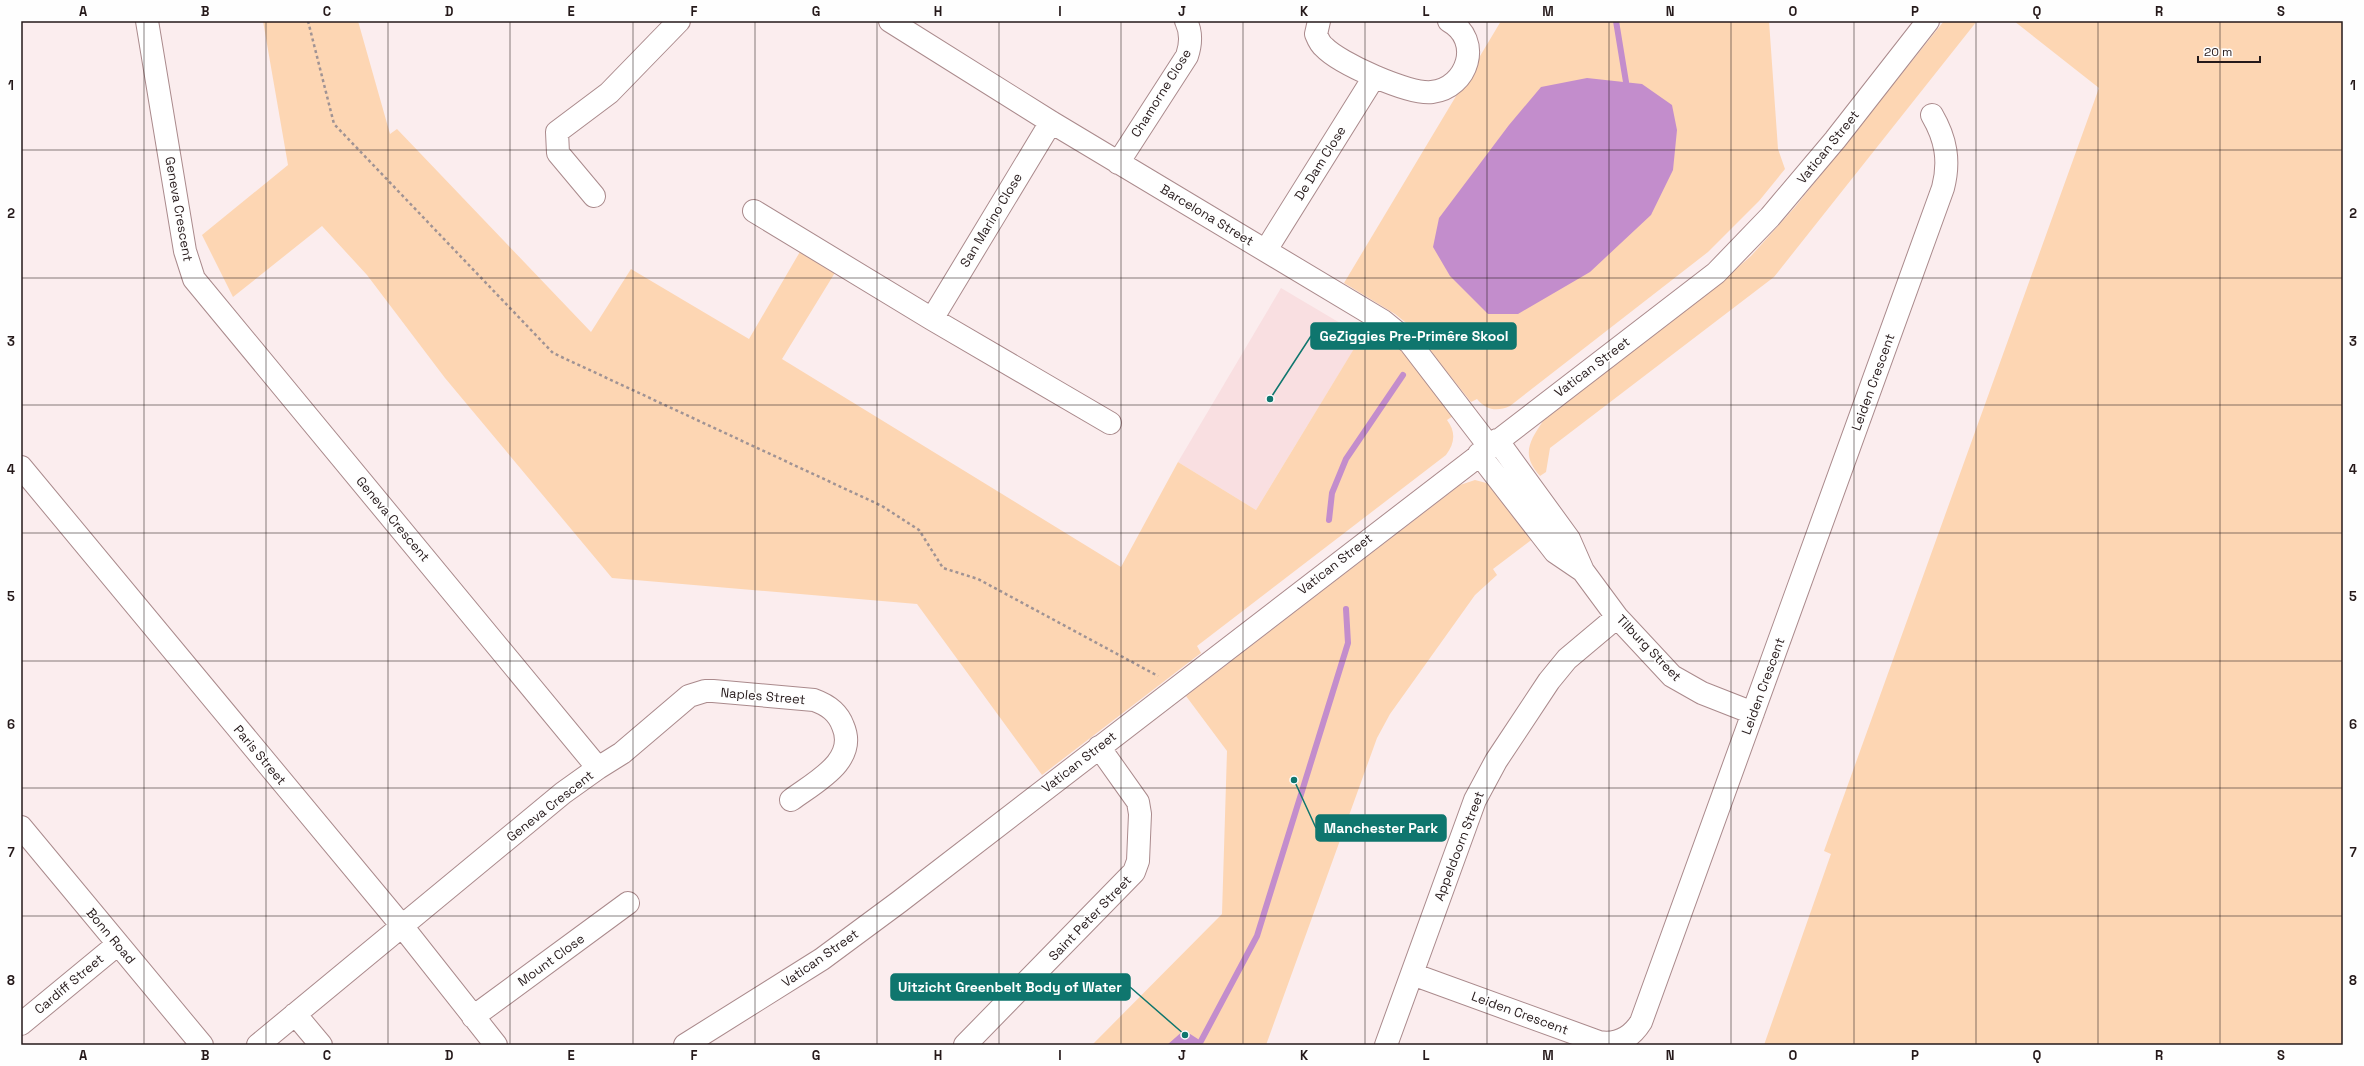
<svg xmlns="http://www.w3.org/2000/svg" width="2364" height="1066" viewBox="0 0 2364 1066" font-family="'Space Grotesk',sans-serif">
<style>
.built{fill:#f9dfe1}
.green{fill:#fdd6b3}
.water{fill:#c38dcc}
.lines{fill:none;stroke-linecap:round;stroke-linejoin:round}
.stream{stroke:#c38dcc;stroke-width:6}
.minor-casing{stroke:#aa8a8c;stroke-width:24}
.path{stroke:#a09394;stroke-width:2.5;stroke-dasharray:3 3;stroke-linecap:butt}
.minor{stroke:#fff;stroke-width:22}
.grid{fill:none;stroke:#25191a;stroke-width:1;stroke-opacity:0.55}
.labels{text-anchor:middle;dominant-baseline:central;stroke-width:3;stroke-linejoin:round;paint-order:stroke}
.street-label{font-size:13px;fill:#25191a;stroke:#fefefe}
.leader{fill:none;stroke:#0f766e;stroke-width:1.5}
.callout-dot{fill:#0f766e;stroke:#fefefe;stroke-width:1.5}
.callout{fill:#0f766e;stroke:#0f766e;stroke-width:1.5}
.callout-label{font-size:14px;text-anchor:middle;font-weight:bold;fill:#fff}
.neatline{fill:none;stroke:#25191a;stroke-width:1.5}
.grid-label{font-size:13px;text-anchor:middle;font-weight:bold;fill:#25191a}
</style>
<rect width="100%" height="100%" fill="#fbedee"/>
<path class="built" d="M1281,288L1362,336L1256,510L1178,462Z"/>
<path class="green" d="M263,21H358L390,134L397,129L591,332L631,269L749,339L801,250L836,271L782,359L1121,567L1178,462L1256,510L1369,324L1397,345L1453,416L1447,420C1456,432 1455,443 1446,455L1197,646L1201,653L1042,775L917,604L612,578L445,378L367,275L322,226L233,297L202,235L288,165Z
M1501,21H1769L1778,149L1785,169L1759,201L1708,252L1510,406C1497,412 1486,410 1477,399L1471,402L1410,326L1395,314L1344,283Z
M1944,21H1977L1774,277L1550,448L1546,472L1540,476C1521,455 1529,442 1543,421L1706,295L1751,256L1795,207Z
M2014,21H2343V1045H1764L1831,854L1824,851L2099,88Z
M1475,480L1490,484L1534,538L1493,569L1497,575L1475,595L1390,714L1377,738L1266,1045H1092L1222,914L1227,751L1186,696L1460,485Z"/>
<path class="water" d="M1587,78L1642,84L1672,105L1677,130L1673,170L1651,215L1590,272L1518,314H1488L1450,276L1433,247L1439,218L1509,125L1541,87Z
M1184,1030L1201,1041L1204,1045H1167Z"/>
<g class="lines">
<path class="stream" d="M1616,21L1626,82
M1329,520L1332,493L1346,459L1403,375
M1201,1041L1257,936L1348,643L1346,609"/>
<g class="minor-casing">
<path id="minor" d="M147,21L185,251L194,279L598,768L563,793L258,1045
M890,21L1051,122L1383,321L1410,343L1489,446
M1319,21L1316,34C1318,39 1320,44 1324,47C1339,63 1409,95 1432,92C1468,88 1483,40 1449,21
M1118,163L1187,56C1191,44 1192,33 1186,21
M594,196L558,153L557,132L609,93L679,21
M754,211L932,319L1110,423
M1266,250L1374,77
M932,319L1051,122
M1497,440L1569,539L1583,571L1617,617L1672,676L1702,693L1753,713
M1479,454L1555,552L1583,571
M21,467L402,926L496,1045
M598,768L622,753L689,696L705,691H713L814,700C828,705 838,712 843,726C858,761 815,782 791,800
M21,827L202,1045
M1412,974L1599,1042C1617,1045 1631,1038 1641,1022L1943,188C1950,161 1946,139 1932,115
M295,1014L321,1045
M473,1017L628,903
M21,1024L118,944
M685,1045L822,959L899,902L1716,273L1770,217L1835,140L1928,21
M965,1045L1134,872L1138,861L1140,814L1138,802L1099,747
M1386,1045L1475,800L1496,761L1549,681L1567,659L1617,617"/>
</g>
<path class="path" d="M308,21L334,124L553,353L882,506L919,530L943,568L978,579L1158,676"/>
<use href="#minor" class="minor"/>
</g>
<path class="grid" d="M144,21V1045M266,21V1045M388,21V1045M510,21V1045M633,21V1045M755,21V1045M877,21V1045M999,21V1045M1121,21V1045M1243,21V1045M1365,21V1045M1487,21V1045M1609,21V1045M1731,21V1045M1854,21V1045M1976,21V1045M2098,21V1045M2220,21V1045M21,150H2343M21,278H2343M21,405H2343M21,533H2343M21,661H2343M21,788H2343M21,916H2343"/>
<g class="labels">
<g class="street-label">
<text transform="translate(1161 93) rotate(-58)">Chamorne Close</text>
<text transform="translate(1828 147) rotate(-51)">Vatican Street</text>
<text transform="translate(1320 163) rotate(-58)">De Dam Close</text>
<text transform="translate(179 209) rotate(80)">Geneva Crescent</text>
<text transform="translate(1207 215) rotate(31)">Barcelona Street</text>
<text transform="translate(991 220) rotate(-59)">San Marino Close</text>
<text transform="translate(1592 367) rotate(-37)">Vatican Street</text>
<text transform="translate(1873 382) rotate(-70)">Leiden Crescent</text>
<text transform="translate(393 519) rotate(50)">Geneva Crescent</text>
<text transform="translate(1335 564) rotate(-38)">Vatican Street</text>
<text transform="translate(1649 648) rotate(46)">Tilburg Street</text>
<text transform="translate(1763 686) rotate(-70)">Leiden Crescent</text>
<text transform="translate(763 696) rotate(5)">Naples Street</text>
<text transform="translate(260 755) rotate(50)">Paris Street</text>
<text transform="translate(1079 762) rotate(-38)">Vatican Street</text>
<text transform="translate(550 806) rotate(-38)">Geneva Crescent</text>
<text transform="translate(1459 846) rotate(-69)">Appeldoorn Street</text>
<text transform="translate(1090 918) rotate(-46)">Saint Peter Street</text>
<text transform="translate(111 936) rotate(50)">Bonn Road</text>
<text transform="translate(820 958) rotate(-35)">Vatican Street</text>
<text transform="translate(551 960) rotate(-36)">Mount Close</text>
<text transform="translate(69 984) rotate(-40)">Cardiff Street</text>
<text transform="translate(1520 1013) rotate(20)">Leiden Crescent</text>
</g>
</g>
<path class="leader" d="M1270 399L1311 336M1294 780L1316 828M1185 1035L1130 987"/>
<g class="callout-dot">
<circle cx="1270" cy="399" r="4"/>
<circle cx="1294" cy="780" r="4"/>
<circle cx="1185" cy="1035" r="4"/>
</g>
<g class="callout">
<rect x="1311" y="323" width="205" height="26" rx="4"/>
<rect x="1316" y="815" width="130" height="26" rx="4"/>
<rect x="891" y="974" width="239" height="26" rx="4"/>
</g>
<g class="callout-label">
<text x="1414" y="341">GeZiggies Pre-Primêre Skool</text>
<text x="1381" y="833">Manchester Park</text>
<text x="1010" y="992">Uitzicht Greenbelt Body of Water</text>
</g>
<rect width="2364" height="1066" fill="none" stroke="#fefefe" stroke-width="44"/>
<path d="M2198 56v6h62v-6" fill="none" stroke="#25191a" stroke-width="2"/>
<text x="2204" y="56" font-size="12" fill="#25191a" stroke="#fefefe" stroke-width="3" paint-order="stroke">20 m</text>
<rect x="22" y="22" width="2320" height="1022" class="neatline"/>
<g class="grid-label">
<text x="83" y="16">A</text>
<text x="205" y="16">B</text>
<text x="327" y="16">C</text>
<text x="449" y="16">D</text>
<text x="571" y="16">E</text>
<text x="694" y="16">F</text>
<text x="816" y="16">G</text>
<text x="938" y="16">H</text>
<text x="1060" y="16">I</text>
<text x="1182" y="16">J</text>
<text x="1304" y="16">K</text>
<text x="1426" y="16">L</text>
<text x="1548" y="16">M</text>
<text x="1670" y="16">N</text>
<text x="1793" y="16">O</text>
<text x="1915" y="16">P</text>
<text x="2037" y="16">Q</text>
<text x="2159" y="16">R</text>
<text x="2281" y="16">S</text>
<text x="11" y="90">1</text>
<text x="2353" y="90">1</text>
<text x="11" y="218">2</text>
<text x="2353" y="218">2</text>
<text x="11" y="346">3</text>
<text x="2353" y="346">3</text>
<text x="11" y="474">4</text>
<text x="2353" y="474">4</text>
<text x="11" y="601">5</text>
<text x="2353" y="601">5</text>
<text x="11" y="729">6</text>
<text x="2353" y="729">6</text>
<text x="11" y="857">7</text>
<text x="2353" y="857">7</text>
<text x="11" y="985">8</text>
<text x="2353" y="985">8</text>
<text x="83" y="1060">A</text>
<text x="205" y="1060">B</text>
<text x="327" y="1060">C</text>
<text x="449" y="1060">D</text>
<text x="571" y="1060">E</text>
<text x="694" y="1060">F</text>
<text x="816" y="1060">G</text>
<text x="938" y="1060">H</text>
<text x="1060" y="1060">I</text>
<text x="1182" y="1060">J</text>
<text x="1304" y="1060">K</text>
<text x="1426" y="1060">L</text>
<text x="1548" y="1060">M</text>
<text x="1670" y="1060">N</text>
<text x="1793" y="1060">O</text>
<text x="1915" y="1060">P</text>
<text x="2037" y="1060">Q</text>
<text x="2159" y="1060">R</text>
<text x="2281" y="1060">S</text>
</g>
</svg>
